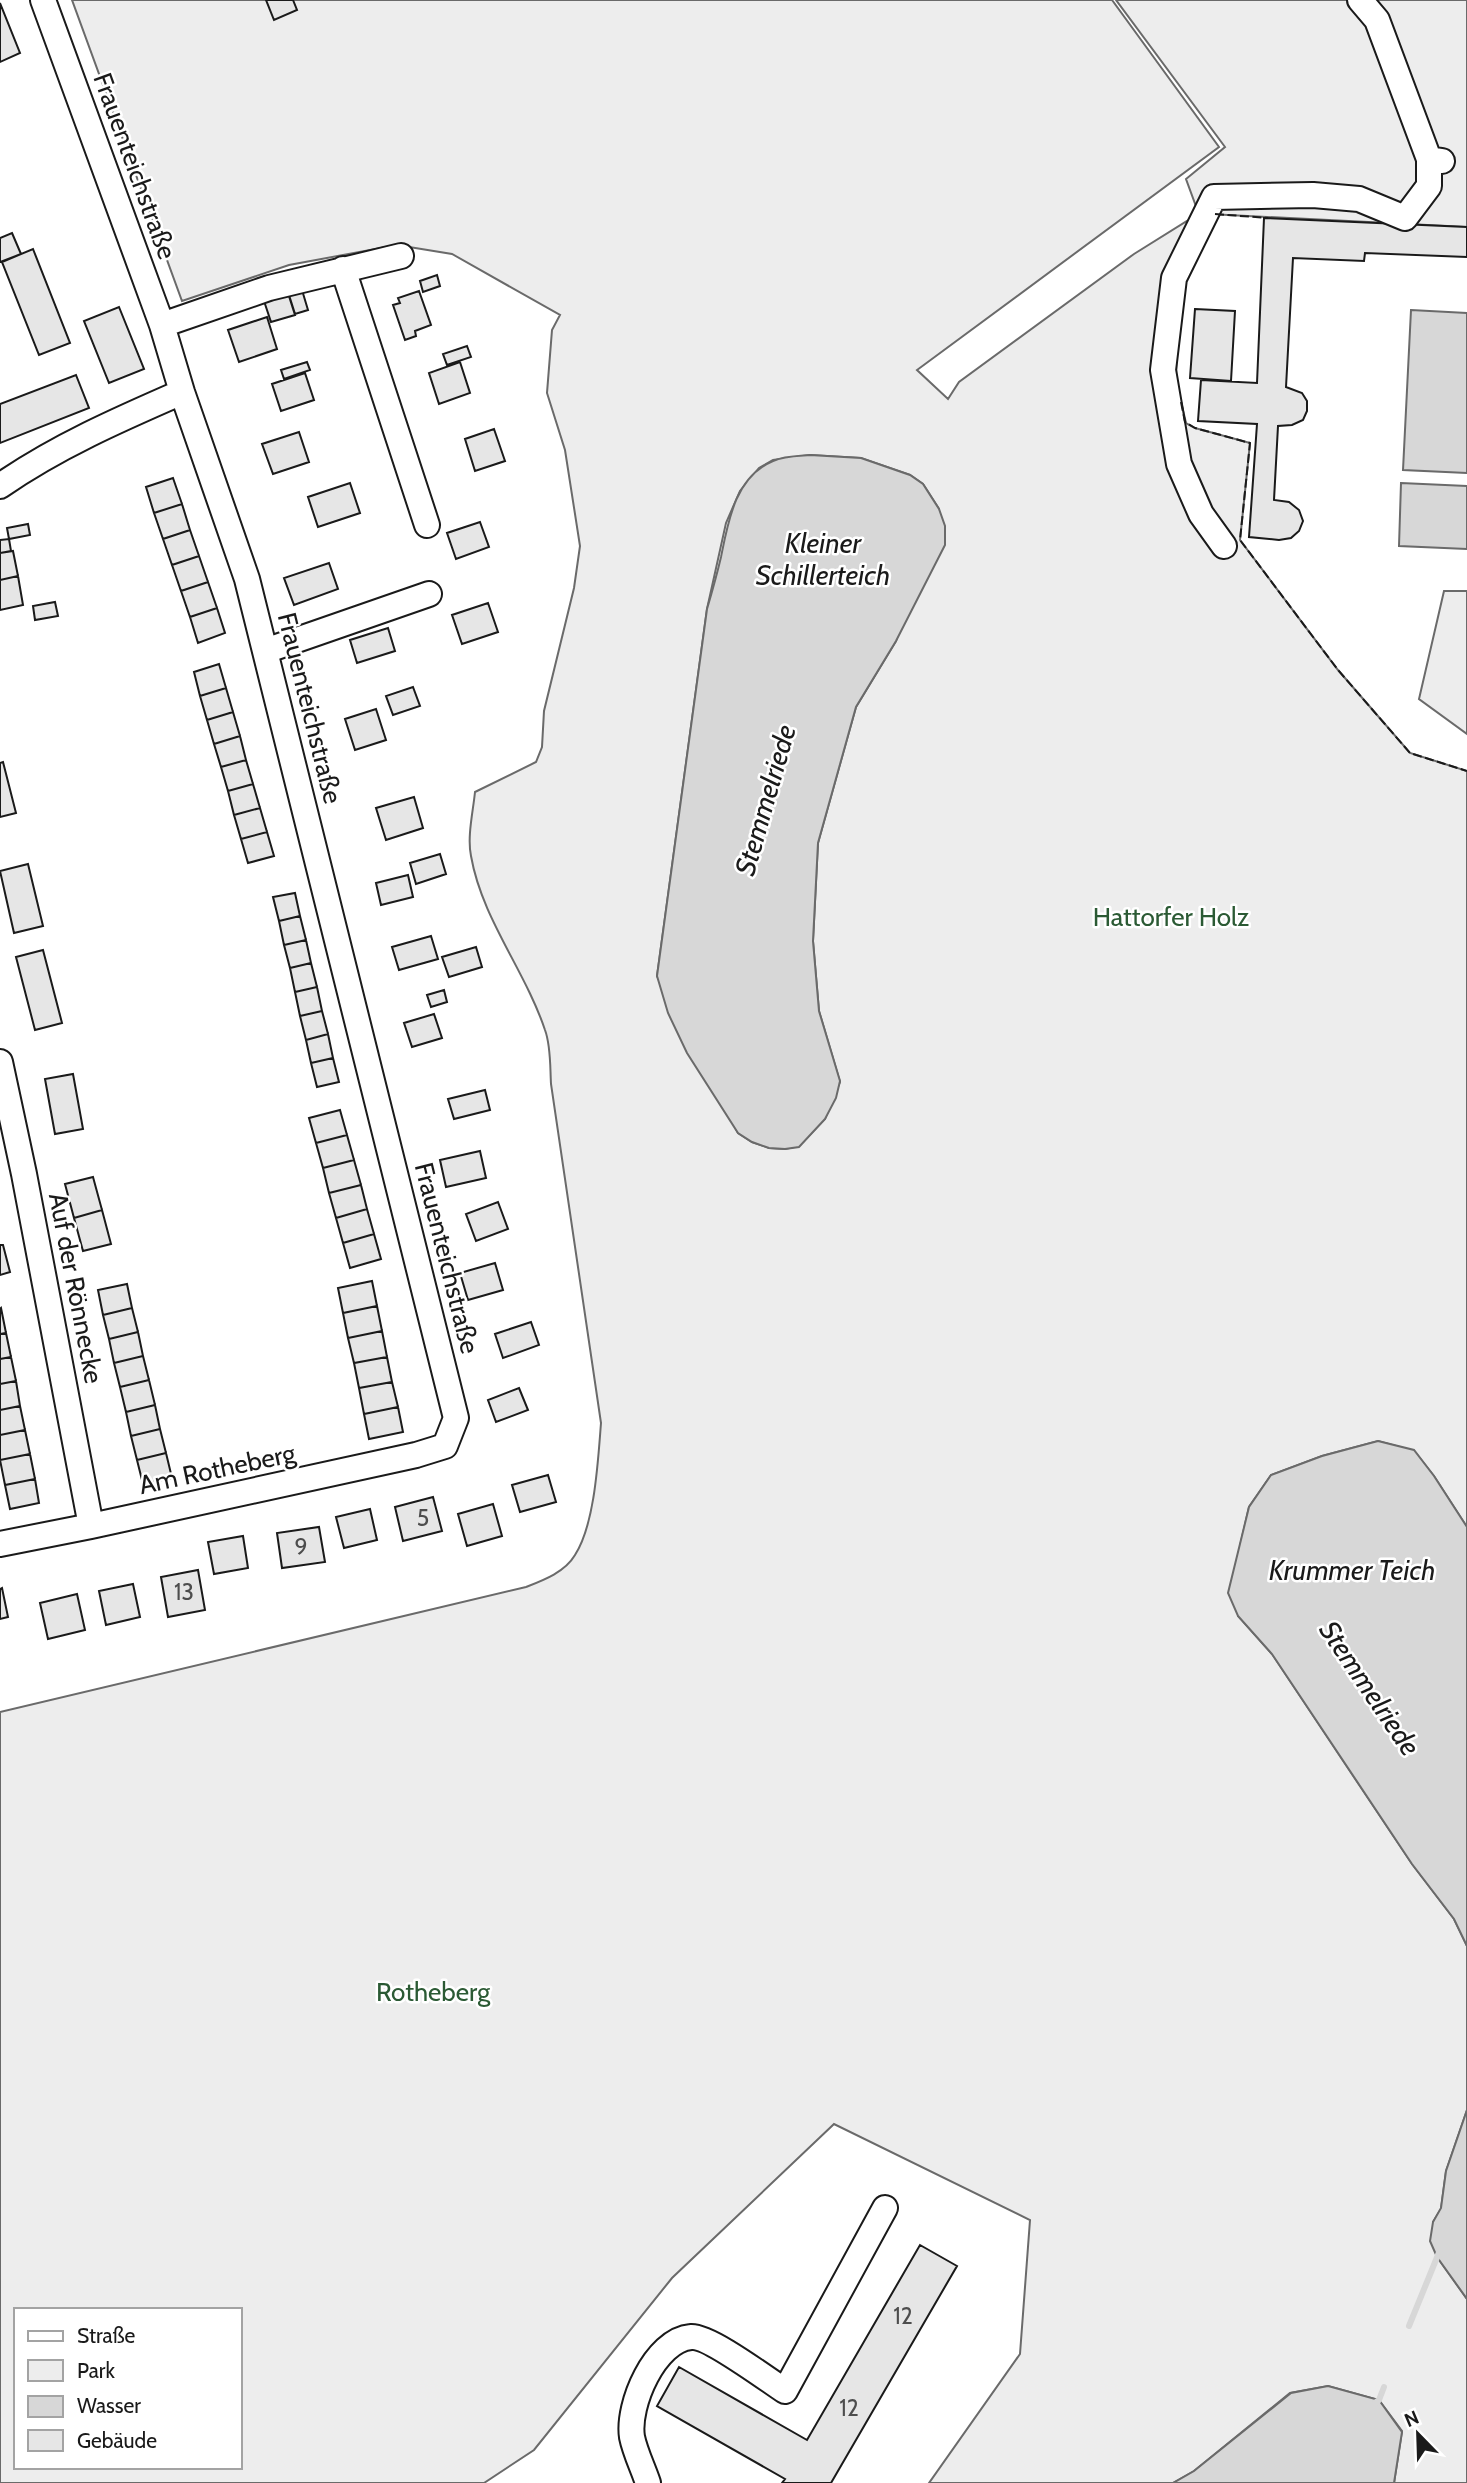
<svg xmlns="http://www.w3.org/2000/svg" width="1467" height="2483" viewBox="0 0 1467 2483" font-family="Cabin,sans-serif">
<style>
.green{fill:#ededed;stroke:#6a6a6a;stroke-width:2;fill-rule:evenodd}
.water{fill:#d7d7d7;stroke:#6a6a6a;stroke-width:2}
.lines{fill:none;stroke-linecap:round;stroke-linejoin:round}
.stream{stroke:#d7d7d7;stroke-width:6}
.building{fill:#e6e6e6;stroke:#1a1a1a;stroke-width:2}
.minor-casing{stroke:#1a1a1a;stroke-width:28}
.minor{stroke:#fff;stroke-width:24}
.fence{stroke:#1a1a1a;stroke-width:2;stroke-dasharray:9 3.5;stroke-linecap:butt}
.labels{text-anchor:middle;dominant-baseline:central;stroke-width:5;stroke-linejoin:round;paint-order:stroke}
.number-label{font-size:23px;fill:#4d4d4d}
.street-label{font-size:26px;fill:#1a1a1a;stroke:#fff}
.park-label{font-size:26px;fill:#2b5a34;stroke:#fff}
.water-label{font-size:28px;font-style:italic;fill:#1a1a1a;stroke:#fff}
</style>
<rect width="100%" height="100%" fill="#fff"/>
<path class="green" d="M72,0H1112L1219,147L917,370L948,399L959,382L1134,254L1187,221L1208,214L1197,209L1186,179L1225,147L1116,0H1467V227L1209,214L1189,266L1177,325L1176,380L1186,423L1195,428L1250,443L1240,540L1338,670L1410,753L1467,771V1527L1434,1476L1414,1451L1378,1441L1322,1456L1271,1475L1249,1507L1240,1546L1238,1616L1272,1654L1412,1864L1454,1919L1467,1946V2110L1446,2171L1441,2209L1433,2222L1437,2257L1467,2299V2483H1394L1402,2431L1379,2400L1328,2386L1290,2393L1194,2471L1173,2483H929L1020,2354L1030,2220L834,2124L672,2278L534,2450L484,2483H0V1712L526,1587C544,1580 565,1572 575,1555C595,1524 598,1460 601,1423L551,1084C550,1067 551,1046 545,1030C525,970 482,919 471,856C467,837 473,812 475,792L536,762L542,747L544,711L574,588L580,546L565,450L547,393L552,330L560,315L452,254L397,245L289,265L182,301ZM810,455L861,458L910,475L923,484L939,509L896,641L856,707L818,843L813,941L819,1011L840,1082L825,1119L799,1146L785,1149L769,1148L752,1142L738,1133L657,976L707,609L726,523L740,491L759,468L773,460ZM16,2310H240V2467H16Z
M1444,591H1467V734L1419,699Z"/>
<path class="water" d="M1411,310L1467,313V473L1403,470Z
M810,455L861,458L910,475L923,484L939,509L945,526V545L896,641L856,707L818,843L813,941L819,1011L840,1081L836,1098L825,1119L799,1147L785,1149L769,1148L752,1142L738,1133L687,1053L668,1013L657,976L707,609C712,592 717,574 721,557C728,522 735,477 773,461C784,456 798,456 810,455Z
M1401,483L1467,486V549L1399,546Z
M1378,1441L1414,1450L1434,1476L1467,1527V1946L1454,1919L1412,1864L1272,1654L1238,1616L1228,1593L1249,1507L1271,1475L1322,1456Z
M1467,2110V2299L1437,2257L1430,2241L1433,2222L1441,2208L1446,2171Z
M1328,2386L1379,2400L1402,2432L1394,2483H1173L1194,2471L1291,2393Z"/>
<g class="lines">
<path class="stream" d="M1409,2326L1440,2250
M1375,2403L1379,2400L1384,2387"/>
</g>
<path class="building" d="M266,0H293L297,10L274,20Z
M0,3L20,53L0,62Z
M1264,218L1467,227V257L1365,253L1364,261L1293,258L1286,387L1302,393L1307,401V411L1303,420L1292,425L1278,426L1274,500L1289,502L1299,510L1303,521L1299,531L1291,538L1279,540L1249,537L1257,424L1198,421L1201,380L1257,383Z
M12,233L21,254L0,262V238Z
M33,249L70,343L39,355L2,262Z
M437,275L440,286L423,292L420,281Z
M302,290L308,310L295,314L289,295Z
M419,291L431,325L415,331L416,336L405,340L393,305L400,303L398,298Z
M288,293L295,315L271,322L264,301Z
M119,307L144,369L109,383L84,321Z
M1195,309L1235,311L1231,381L1190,378Z
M267,317L277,349L239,362L228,330Z
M467,346L471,357L447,365L443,354Z
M307,362L310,370L284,379L281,370Z
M460,362L470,393L439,404L429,373Z
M305,373L314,400L281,411L272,384Z
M76,375L89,408L0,443V404Z
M494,429L505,461L475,471L465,439Z
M299,432L309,462L273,474L262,444Z
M173,478L182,504L154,513L146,487Z
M350,483L360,513L318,527L308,497Z
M182,504L190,530L163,539L154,513Z
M480,522L489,547L456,559L447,533Z
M28,524L30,535L9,539L7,528Z
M190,530L199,556L172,565L163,539Z
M9,539L11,551L0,553V540Z
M13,551L18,576L0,580V553Z
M199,556L208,582L181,591L172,565Z
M329,563L338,589L294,605L284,578Z
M18,576L23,605L0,610V580Z
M208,582L217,608L190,617L181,591Z
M55,602L58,616L35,620L33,606Z
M488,603L498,632L462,644L452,615Z
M217,608L225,633L198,643L190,617Z
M388,628L395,651L357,663L350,640Z
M219,664L226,688L200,696L194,672Z
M413,687L420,706L393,715L386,696Z
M226,688L233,712L207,720L200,696Z
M376,709L386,740L355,750L345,719Z
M233,712L240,736L214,744L207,720Z
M240,736L246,760L221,767L214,744Z
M246,760L253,784L228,791L221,767Z
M3,762L16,813L0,817V763Z
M253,784L260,808L234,815L228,791Z
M414,797L423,828L386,840L376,808Z
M260,808L267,832L241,839L234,815Z
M267,832L274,856L248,863L241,839Z
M440,854L446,874L416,884L410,863Z
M28,864L43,926L14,933L0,871Z
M408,875L413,897L381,905L376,883Z
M295,893L300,916L279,921L273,897Z
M300,916L306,940L284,945L279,921Z
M431,936L438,959L399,970L392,947Z
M306,940L311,963L290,968L284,945Z
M476,947L482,967L449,977L442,957Z
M43,950L62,1023L35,1030L16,957Z
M311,963L317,987L295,992L290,968Z
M317,987L322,1011L300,1016L295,992Z
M444,990L447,1002L431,1007L427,995Z
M322,1011L328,1034L306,1040L300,1016Z
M434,1014L442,1038L412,1047L404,1023Z
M328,1034L333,1058L311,1063L306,1040Z
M333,1058L339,1082L317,1087L311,1063Z
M73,1074L83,1129L55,1134L45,1079Z
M485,1090L490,1110L454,1119L448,1099Z
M340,1110L347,1135L316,1143L309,1118Z
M347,1135L354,1160L323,1168L316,1143Z
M480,1151L486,1178L446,1187L440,1160Z
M354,1160L361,1185L329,1193L323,1168Z
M93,1177L102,1210L74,1218L65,1184Z
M361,1185L367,1209L336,1218L329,1193Z
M498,1202L508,1229L476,1241L466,1214Z
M367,1209L374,1234L343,1243L336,1218Z
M102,1210L111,1244L83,1251L74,1218Z
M374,1234L381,1259L350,1268L343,1243Z
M0,1245H3L10,1272L0,1275Z
M495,1263L503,1290L468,1300L460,1273Z
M372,1281L377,1306L343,1313L338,1288Z
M127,1284L132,1308L103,1315L98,1290Z
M377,1306L382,1331L348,1338L343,1313Z
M1,1308L6,1333L0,1334V1309Z
M132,1308L138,1332L109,1339L103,1315Z
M531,1322L539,1345L503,1358L495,1334Z
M382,1331L387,1357L354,1363L348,1338Z
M138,1332L143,1356L114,1363L109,1339Z
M6,1333L11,1357L0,1359V1334Z
M143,1356L149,1380L120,1387L114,1363Z
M11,1357L16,1381L0,1384V1359Z
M387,1357L392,1382L359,1388L354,1363Z
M149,1380L155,1405L126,1412L120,1387Z
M16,1381L20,1406L0,1410V1384Z
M392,1382L398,1407L364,1414L359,1388Z
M519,1388L528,1410L496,1422L488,1400Z
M155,1405L160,1429L131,1436L126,1412Z
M20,1406L25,1430L0,1435V1410Z
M398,1407L403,1432L369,1439L364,1414Z
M160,1429L166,1453L137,1460L131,1436Z
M25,1430L30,1454L0,1460V1435Z
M166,1453L172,1478L143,1484L137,1460Z
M30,1454L35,1479L5,1485L0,1460Z
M548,1475L556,1502L520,1512L512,1485Z
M35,1479L39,1503L10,1509L5,1485Z
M433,1497L442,1531L403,1541L395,1507Z
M493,1504L502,1536L467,1546L458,1514Z
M370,1509L377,1540L344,1548L336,1517Z
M319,1527L325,1562L282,1568L277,1533Z
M243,1536L248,1568L214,1574L208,1542Z
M198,1570L205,1610L168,1617L161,1577Z
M133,1584L140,1617L106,1625L99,1591Z
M2,1588L8,1617L0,1619V1589Z
M77,1594L85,1630L48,1639L40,1603Z
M920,2245L957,2266L831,2483H782L785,2479L657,2406L679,2367L807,2440Z"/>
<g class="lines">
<g class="minor-casing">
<path id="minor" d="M1360,0L1377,20L1429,159L1442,161
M343,269L427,525
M162,325L269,288L401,256
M0,486C56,447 120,419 182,392
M1224,546L1201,514L1179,464L1163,370L1174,278L1214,197L1313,195L1359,199L1405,218L1429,186V159
M265,651L429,594
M0,1062L24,1174L91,1526
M0,1544L91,1526L416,1455L445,1446L456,1418L247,579L182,392L162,325L43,0
M648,2483C643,2468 635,2452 632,2437C627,2405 655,2340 691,2337C708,2335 768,2380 785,2391L885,2208"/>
</g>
<use href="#minor" class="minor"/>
<path class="fence" d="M1215,214L1268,218
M1181,402L1185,422L1195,428L1250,443L1240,540L1338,670L1410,753L1467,771"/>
</g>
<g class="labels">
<g class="number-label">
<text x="423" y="1518">5</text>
<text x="301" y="1547">9</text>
<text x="184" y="1592">13</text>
<text x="903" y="2316">12</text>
<text x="849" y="2408">12</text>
</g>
<g class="street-label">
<text transform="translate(135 166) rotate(70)">Frauenteichstraße</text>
<text transform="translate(310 708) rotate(76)">Frauenteichstraße</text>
<text transform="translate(447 1258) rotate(76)">Frauenteichstraße</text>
<text transform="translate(76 1288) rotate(79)">Auf der Rönnecke</text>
<text transform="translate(217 1469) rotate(-12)">Am Rotheberg</text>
</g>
<g class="park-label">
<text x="1171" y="917">Hattorfer Holz</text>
<text x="433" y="1992">Rotheberg</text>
</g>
<g class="water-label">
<text x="823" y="543">Kleiner<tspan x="823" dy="32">Schillerteich</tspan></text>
<text transform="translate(765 800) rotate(-74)">Stemmelriede</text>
<text x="1352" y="1570">Krummer Teich</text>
<text transform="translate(1370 1688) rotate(56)">Stemmelriede</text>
</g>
</g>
<rect x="14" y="2308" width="228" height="161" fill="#ffffff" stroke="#a3a3a3" stroke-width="2"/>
<rect x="28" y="2331" width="35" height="10" fill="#ffffff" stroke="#a3a3a3" stroke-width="2"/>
<text x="77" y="2343" font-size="21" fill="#1a1a1a">Straße</text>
<rect x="28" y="2360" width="35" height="21" fill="#ededed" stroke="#a3a3a3" stroke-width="2"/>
<text x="77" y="2378" font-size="21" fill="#1a1a1a">Park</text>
<rect x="28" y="2396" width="35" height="21" fill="#d7d7d7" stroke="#a3a3a3" stroke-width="2"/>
<text x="77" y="2413" font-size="21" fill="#1a1a1a">Wasser</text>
<rect x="28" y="2430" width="35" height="21" fill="#e6e6e6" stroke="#a3a3a3" stroke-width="2"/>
<text x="77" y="2448" font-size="21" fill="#1a1a1a">Gebäude</text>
<g transform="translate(1418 2434) rotate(337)" stroke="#ffffff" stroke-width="5" paint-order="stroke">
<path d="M0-5L12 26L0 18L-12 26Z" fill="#1a1a1a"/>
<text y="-10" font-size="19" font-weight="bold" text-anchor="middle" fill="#1a1a1a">N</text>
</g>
</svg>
